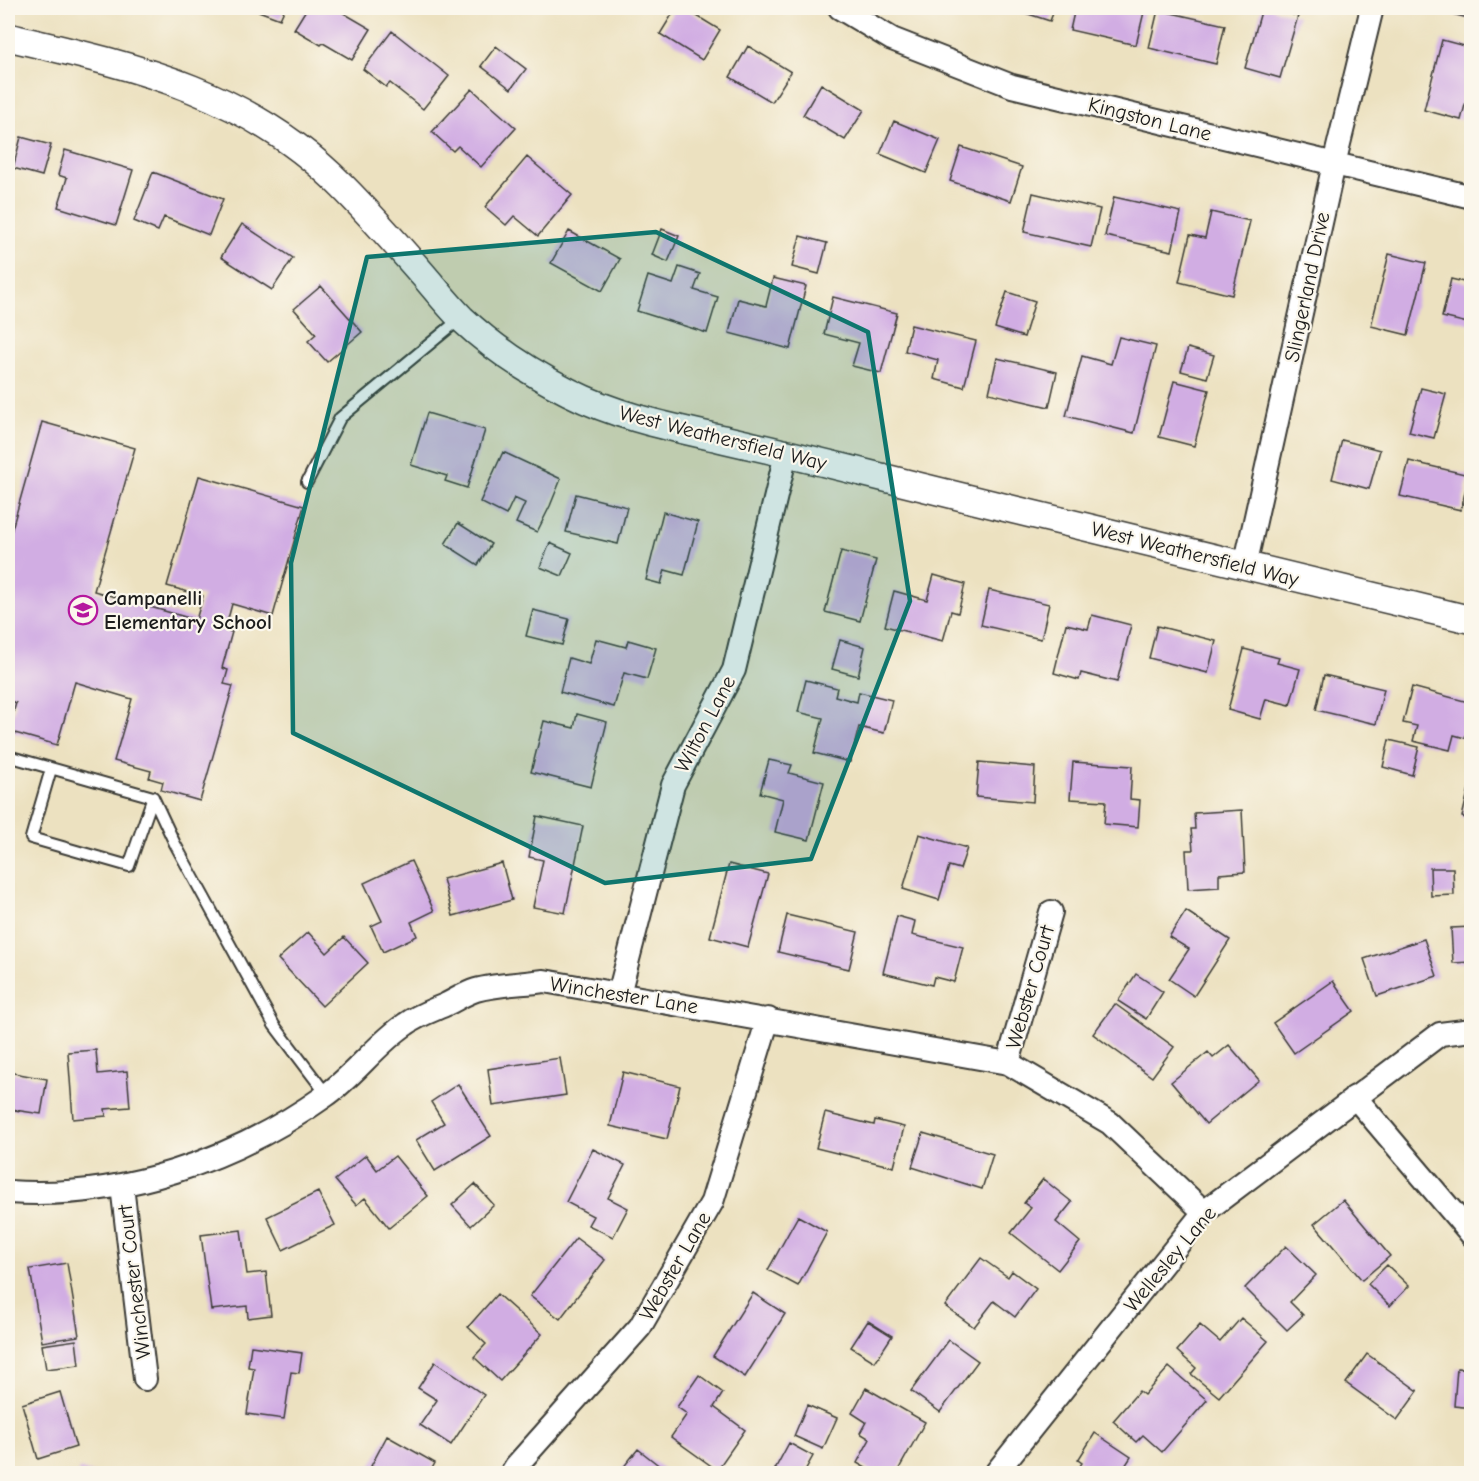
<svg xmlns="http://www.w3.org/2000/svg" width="1479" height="1481" viewBox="0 0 1479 1481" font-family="'Comic Neue',sans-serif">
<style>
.building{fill:#d1ade3}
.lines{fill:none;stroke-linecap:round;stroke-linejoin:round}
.service-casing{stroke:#3b3a35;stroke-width:14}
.minor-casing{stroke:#3b3a35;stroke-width:26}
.tertiary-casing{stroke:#3b3a35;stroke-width:30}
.service{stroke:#fff;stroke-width:10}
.minor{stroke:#fff;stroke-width:22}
.tertiary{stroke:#fff;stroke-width:27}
.marked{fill:#0f766e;fill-opacity:0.2;stroke:#0f766e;stroke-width:4.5;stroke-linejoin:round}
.labels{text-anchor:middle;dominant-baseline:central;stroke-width:4.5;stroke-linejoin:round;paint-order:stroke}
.street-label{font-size:21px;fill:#1c1c1c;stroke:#fbf7ec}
.poi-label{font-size:21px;font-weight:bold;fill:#1c1c1c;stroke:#fbf7ec;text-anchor:start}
</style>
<rect width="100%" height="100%" fill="#fbf7ec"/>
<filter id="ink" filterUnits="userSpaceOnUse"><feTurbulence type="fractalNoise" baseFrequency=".0167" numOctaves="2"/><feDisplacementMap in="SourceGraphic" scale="12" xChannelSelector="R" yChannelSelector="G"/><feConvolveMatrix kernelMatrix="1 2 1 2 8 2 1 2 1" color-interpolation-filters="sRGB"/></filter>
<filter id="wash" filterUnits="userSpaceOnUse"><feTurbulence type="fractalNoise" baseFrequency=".008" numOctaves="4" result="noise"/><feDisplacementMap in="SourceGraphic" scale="24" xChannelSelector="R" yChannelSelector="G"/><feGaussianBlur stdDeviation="1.35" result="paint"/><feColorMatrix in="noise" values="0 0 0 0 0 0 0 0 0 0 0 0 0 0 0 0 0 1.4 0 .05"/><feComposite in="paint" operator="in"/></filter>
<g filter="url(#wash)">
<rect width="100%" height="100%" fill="#ece1c0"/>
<g id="blocks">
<path class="building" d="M257,8H285L280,19L256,10Z
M307,8H335L371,29L352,60L323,43L321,45L294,29Z
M676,8H684L720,30L702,60L660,34Z
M1010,8H1055L1050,21Z
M1075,8H1145L1136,45L1070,30Z
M1262,8H1269L1298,16L1280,78L1245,68Z
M1449,8H1472V19L1448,13Z
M1158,10L1225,25L1216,64L1149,48Z
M392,31L449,76L423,109L390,83L386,87L363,69Z
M1442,40L1472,48V79L1461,120L1424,110Z
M496,46L526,69L511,89L481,66Z
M748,46L791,72L772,102L730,77Z
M821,84L864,110L845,140L803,115Z
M472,89L516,128L481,167L458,146L453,151L432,132Z
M894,121L940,140L926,173L880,154Z
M21,137L51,145L42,176L13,168Z
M961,147L1022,167L1011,201L950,181Z
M65,150L133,170L116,225L58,207L67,178L58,175Z
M527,157L572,195L538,236L514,216L506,225L485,207Z
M153,172L223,199L209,235L164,217L158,231L134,221Z
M1033,193L1100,209L1091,247L1024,232Z
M1114,197L1181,212L1172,251L1105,236Z
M1211,212L1250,221L1232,295L1179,282L1190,235L1205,238Z
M242,224L293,258L272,290L221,257Z
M662,229L679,236L668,262L652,255Z
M569,231L620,259L602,291L551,263Z
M800,236L827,243L819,274L792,267Z
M1389,254L1426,263L1408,335L1371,326Z
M679,267L700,274L694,290L718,297L707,333L637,311L648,276L673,284Z
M773,278L806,286L790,349L729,333L738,299L766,306Z
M1451,279L1472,284V324L1442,317Z
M321,286L362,332L327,362L308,341L316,334L294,309Z
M1007,292L1035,301L1024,337L995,328Z
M833,297L897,313L881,373L852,366L859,343L824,334Z
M911,325L976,341L964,387L934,379L938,360L905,351Z
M1119,337L1156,346L1134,433L1066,416L1082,356L1111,364Z
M1188,348L1214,355L1207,378L1181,371Z
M997,358L1057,372L1049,407L989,393Z
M1174,381L1209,390L1194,446L1159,437Z
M1421,388L1446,394L1434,438L1409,432Z
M427,413L485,430L467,488L445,481L447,476L411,465Z
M42,422L135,448L94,591L196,620L203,596L167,586L199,476L304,506L273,616L232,604L225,630L232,632L222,668L228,670L224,684L233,686L200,801L161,790L163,782L149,778L151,771L114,761L132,699L75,682L57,745L8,731L16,703L8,700V543Z
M1342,440L1380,450L1369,489L1332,479Z
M503,452L561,479L550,506L537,532L516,523L525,503L514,498L506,515L480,502Z
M1409,461L1469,475L1461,510L1400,496Z
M576,494L627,507L618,544L566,532Z
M663,512L698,522L684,575L665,570L661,584L646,580Z
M458,523L491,544L478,565L445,544Z
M550,543L572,553L562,576L540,567Z
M841,551L876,560L860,621L825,612Z
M934,575L965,584L958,613L951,611L943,641L885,626L894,591L927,600Z
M989,590L1049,604L1041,639L981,625Z
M533,610L569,619L562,645L526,636Z
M1092,615L1131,625L1117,682L1081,673L1079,680L1054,673L1066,624L1088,629Z
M1157,626L1216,641L1208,673L1149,658Z
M596,639L626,647L628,640L656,648L647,679L624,673L614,707L560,692L569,658L589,664Z
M840,640L865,647L858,676L832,669Z
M1244,649L1279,658L1277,663L1300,669L1290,705L1266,699L1260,719L1228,710Z
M1324,675L1384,689L1376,724L1316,710Z
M806,680L837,688L835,696L857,702L859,692L892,700L884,733L859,727L850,762L814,753L823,718L798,712Z
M1412,687L1472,703V712L1465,738L1454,735L1450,750L1413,741L1417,726L1403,723Z
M577,714L607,722L591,787L531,772L544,721L574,728Z
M1389,740L1419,747L1412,775L1383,767Z
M769,760L792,765L789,773L824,782L809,840L775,832L783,799L760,793Z
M979,762L1035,767L1033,802L976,797Z
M1073,762L1132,766L1130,799L1140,800L1138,827L1104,824L1106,801L1070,799Z
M1469,788L1472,789V820L1462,817Z
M1242,810L1245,872L1219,874V887L1188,889L1186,850H1193L1191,829H1195L1194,813Z
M537,816L583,826L565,913L533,907L543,860L529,857Z
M919,834L967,848L960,869L949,866L939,900L903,889Z
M411,861L434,911L411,922L417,936L383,952L371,926L382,921L364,883Z
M502,863L512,900L453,916L443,879Z
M729,864L768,874L748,947L710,937Z
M1430,868H1453L1454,895L1431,896Z
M1186,911L1230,940L1194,996L1169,979L1189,949L1169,937Z
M787,915L858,932L849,969L778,952Z
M897,916L915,921L912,935L963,947L954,982L934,977L932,985L883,973Z
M1472,927V962L1453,963L1451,928Z
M308,932L327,953L344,937L368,963L322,1006L278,959Z
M1424,939L1437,976L1377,996L1364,959Z
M1136,974L1163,992L1146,1019L1118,1001Z
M1333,981L1354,1011L1294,1053L1273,1023Z
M1115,1004L1174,1047L1152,1077L1093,1034Z
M1229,1045L1259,1080L1206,1124L1171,1082L1208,1052L1213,1058Z
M96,1050L98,1074L127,1071L130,1107L105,1109L106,1116L73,1119L68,1052Z
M560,1058L566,1095L493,1106L488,1069Z
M8,1072L47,1079L41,1114L8,1109Z
M623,1072L680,1086L667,1139L610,1126Z
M458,1084L491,1136L435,1171L416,1140L444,1123L431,1102Z
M825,1113L874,1125L875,1120L904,1127L894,1167L816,1148Z
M923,1133L993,1154L982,1189L912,1167Z
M593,1149L625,1165L608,1198L628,1208L613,1237L588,1225L593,1216L566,1202Z
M366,1155L377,1170L395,1156L428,1196L389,1228L365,1198L356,1205L335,1180Z
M1043,1179L1072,1202L1056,1222L1080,1242L1058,1270L1011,1233L1031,1208L1024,1203Z
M475,1184L494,1205L471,1226L452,1205Z
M318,1192L335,1225L283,1250L267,1217Z
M1343,1200L1390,1256L1362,1280L1314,1224Z
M798,1216L827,1232L798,1286L768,1270Z
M241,1230L247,1274L266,1272L271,1315L248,1318L247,1306L211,1310L201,1235Z
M576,1238L605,1260L560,1319L530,1296Z
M1286,1246L1316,1275L1290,1302L1303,1315L1287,1330L1245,1288Z
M981,1258L1008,1277L1012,1271L1036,1289L1015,1317L994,1301L974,1327L945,1306Z
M67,1263L79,1336L42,1342L30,1269Z
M1387,1265L1409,1286L1390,1306L1368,1284Z
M753,1293L785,1314L745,1377L713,1356Z
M497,1294L542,1334L500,1381L474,1357L486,1344L468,1327Z
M1241,1318L1268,1341L1219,1397L1191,1374L1196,1368L1177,1351L1200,1325L1220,1342Z
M868,1321L892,1336L875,1362L851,1347Z
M76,1340L79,1365L46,1369L42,1345Z
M949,1340L978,1361L940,1412L911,1391Z
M251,1346L302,1353L299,1373L291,1372L284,1419L247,1414L254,1368L248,1367Z
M1367,1354L1418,1391L1397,1420L1346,1383Z
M435,1362L484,1395L451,1445L420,1425L437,1400L418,1388Z
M1169,1367L1207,1400L1162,1452L1143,1435L1136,1442L1113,1421L1139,1391L1144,1395Z
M1457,1368L1472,1369V1408L1454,1406Z
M699,1375L723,1393L714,1407L745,1430L717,1470L671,1437L687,1414L677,1407Z
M866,1388L925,1422L896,1474H876L857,1463L870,1439L860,1433L866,1422L852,1413Z
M60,1392L76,1447L38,1459L22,1404Z
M807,1405L837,1418L823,1449L794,1436Z
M1095,1433L1131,1457L1120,1474H1075L1082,1463L1078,1460Z
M387,1436L435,1463L429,1474H384L371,1466Z
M789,1443L813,1456L803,1474H783L775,1469Z
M638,1449L666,1471L663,1474H618Z
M79,1469L94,1473V1474H78Z"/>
</g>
</g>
<g filter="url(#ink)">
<use href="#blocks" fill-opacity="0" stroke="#3b3a35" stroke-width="1.5"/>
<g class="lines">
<g class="service-casing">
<path id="service" d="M307,482L340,418L461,318
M8,756L153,797
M51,769L31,838L129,866L153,797
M153,797L175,844L274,1025L327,1095"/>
</g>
<g class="minor-casing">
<path id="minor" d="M840,8L892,39L1012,86L1472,197
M1245,566L1334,164L1372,8
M619,994L673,785L734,670L786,454
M1008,1063L1051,912
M1355,1097L1472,1235
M122,1186L145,1379
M8,1192C120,1200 234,1161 325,1096C354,1076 376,1044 406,1024C418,1015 434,1010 447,1004C457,999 466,993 476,990C497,984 522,984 544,981L1008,1063L1110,1123L1204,1212
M511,1474L516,1466L640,1327L712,1202L768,1019
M995,1474L1204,1212L1440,1034L1472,1030"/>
</g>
<g class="tertiary-casing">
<path id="tertiary" d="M8,37C132,66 249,91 343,187C371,215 398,246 425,277C437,291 449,306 462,319C493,348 531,373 569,392C618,417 670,427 723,439C771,450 818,461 865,473C1067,523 1269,572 1472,620"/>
</g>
<use href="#service" class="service"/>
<use href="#minor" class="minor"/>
<use href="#tertiary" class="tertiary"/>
</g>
</g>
<path class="marked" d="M656,232L868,332L910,601L811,859L605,883L293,733L291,563L367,257Z"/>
<defs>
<g id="school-ring" transform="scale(1.5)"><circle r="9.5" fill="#fbf7ec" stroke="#b5179e" stroke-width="1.5"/><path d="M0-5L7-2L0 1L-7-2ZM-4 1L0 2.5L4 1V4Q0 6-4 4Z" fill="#b5179e"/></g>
</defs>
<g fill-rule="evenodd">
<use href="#school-ring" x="83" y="610"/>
</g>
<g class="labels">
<g class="street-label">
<text transform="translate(1150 119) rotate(14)">Kingston Lane</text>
<text transform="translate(1307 287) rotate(-78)">Slingerland Drive</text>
<text transform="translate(723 438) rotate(14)">West Weathersfield Way</text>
<text transform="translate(1195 554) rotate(14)">West Weathersfield Way</text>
<text transform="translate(705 724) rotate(-62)">Wilton Lane</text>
<text transform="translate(1030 987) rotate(-74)">Webster Court</text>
<text transform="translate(624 995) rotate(9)">Winchester Lane</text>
<text transform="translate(1170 1259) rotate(-50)">Wellesley Lane</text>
<text transform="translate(675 1266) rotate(-60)">Webster Lane</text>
<text transform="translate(134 1282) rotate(-97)">Winchester Court</text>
</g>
<g class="poi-label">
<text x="104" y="598">Campanelli<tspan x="104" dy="24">Elementary School</tspan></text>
</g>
</g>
<rect width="1479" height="1481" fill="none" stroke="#fbf7ec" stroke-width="30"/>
</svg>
